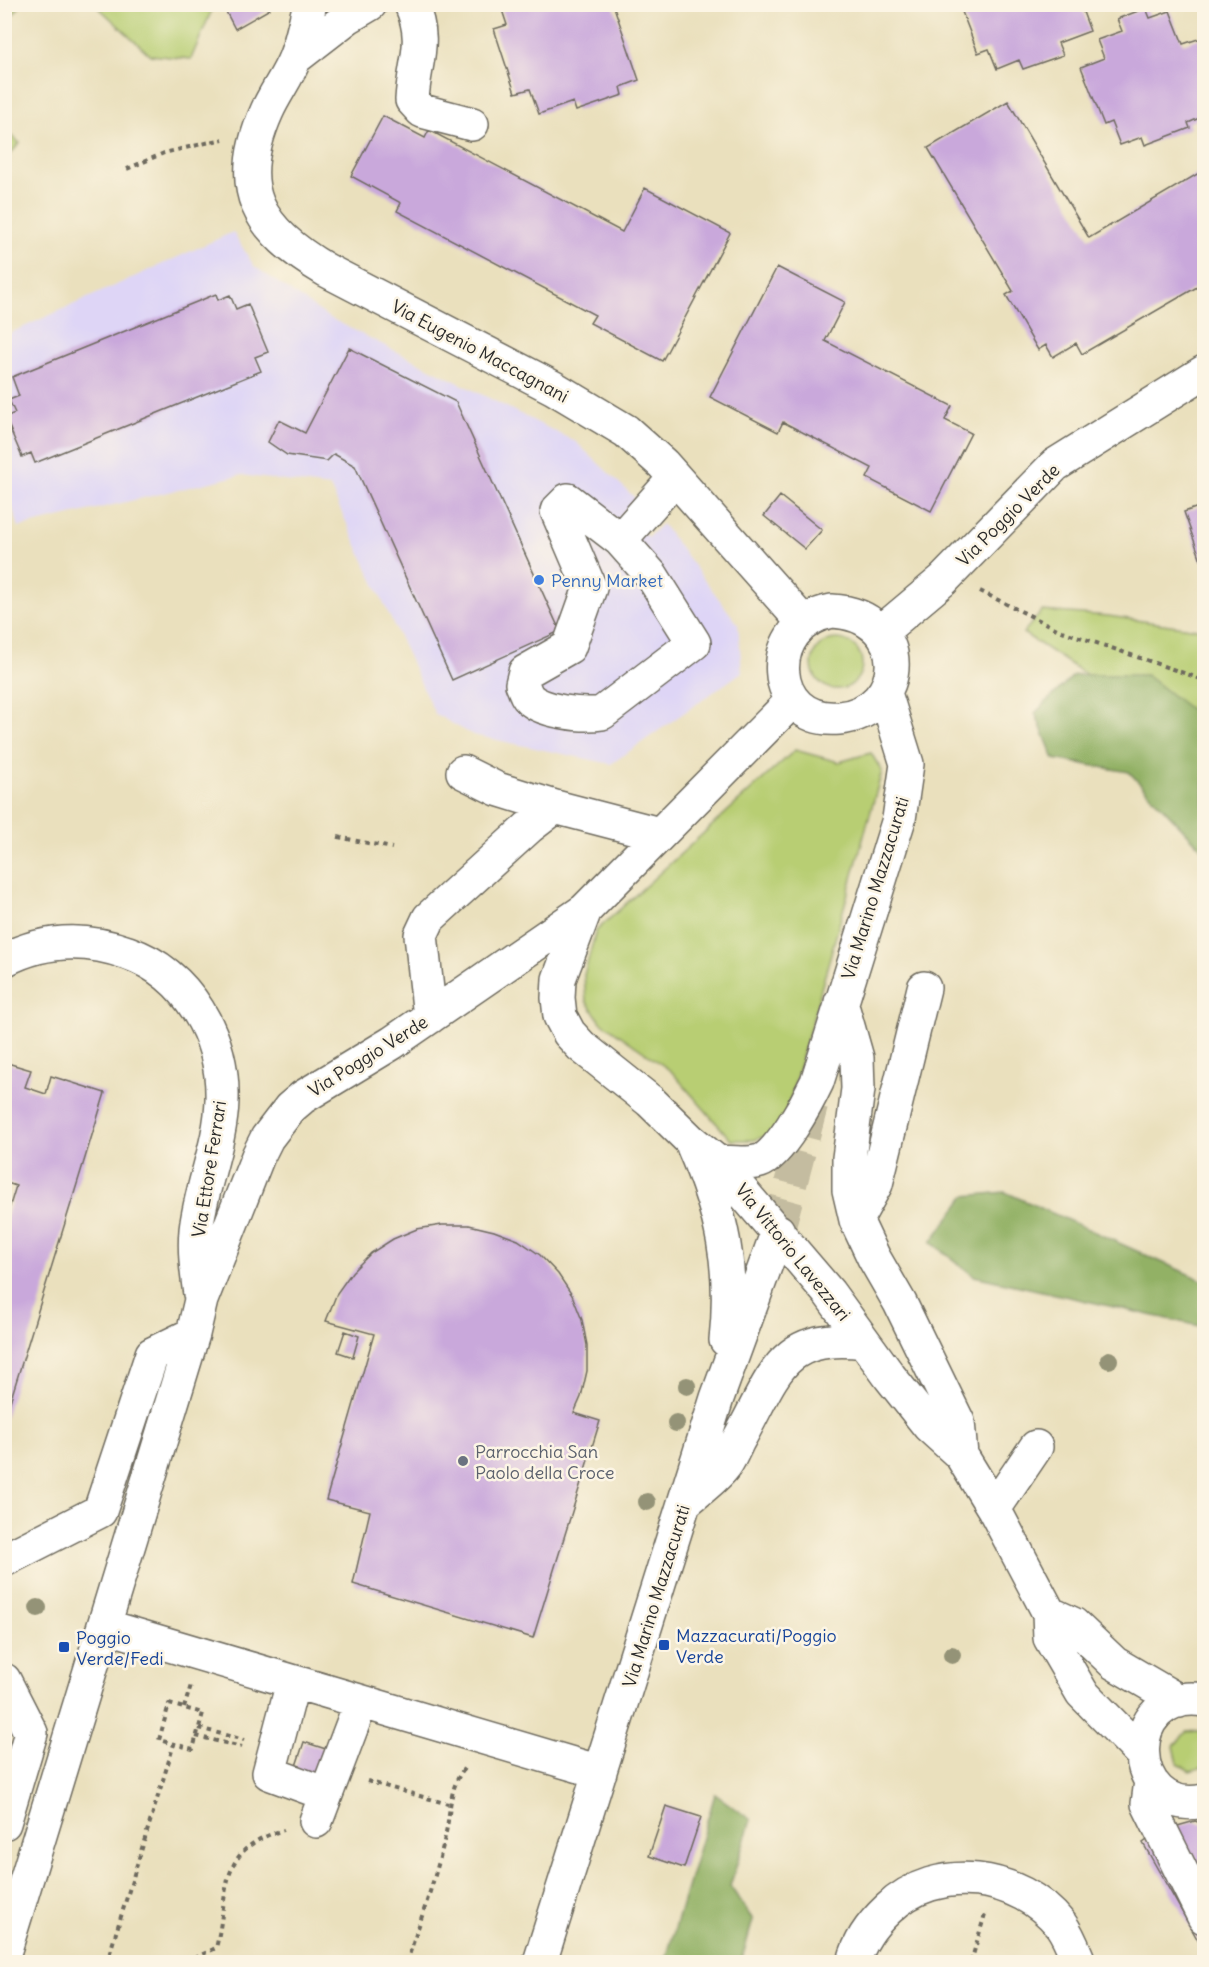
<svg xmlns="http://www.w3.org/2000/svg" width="1209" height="1967" viewBox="0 0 1209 1967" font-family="Delius,sans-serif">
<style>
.built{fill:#ded5f6}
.green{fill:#b8ce73;stroke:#727c4f;stroke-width:1.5}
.forest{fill:#92b165;stroke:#5e6e48;stroke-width:1.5}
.building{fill:#c9a8db}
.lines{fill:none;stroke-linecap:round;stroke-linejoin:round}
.minor-tunnel{stroke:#c4bca0;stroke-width:33;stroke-dasharray:33 16;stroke-linecap:butt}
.minor-casing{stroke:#6e6a5e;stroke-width:36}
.path{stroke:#6e6a5e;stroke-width:4;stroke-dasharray:4.5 4.5;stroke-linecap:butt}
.minor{stroke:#fff;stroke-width:33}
.tree{fill:#949377}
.shop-dot{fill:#3f7fe0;stroke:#fcf5e5;stroke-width:2}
.worship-dot{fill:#6b7280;stroke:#fcf5e5;stroke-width:2}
.transit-dot{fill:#1a4fb4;stroke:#fcf5e5;stroke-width:2}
.labels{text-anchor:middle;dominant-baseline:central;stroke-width:5;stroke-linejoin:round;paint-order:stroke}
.street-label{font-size:18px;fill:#2b2b2b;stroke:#fcf5e5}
.shop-label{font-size:18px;fill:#366cbe;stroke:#fcf5e5;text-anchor:start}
.worship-label{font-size:18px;fill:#5b616d;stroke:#fcf5e5;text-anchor:start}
.transit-label{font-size:18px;fill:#164399;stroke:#fcf5e5;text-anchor:start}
</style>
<rect width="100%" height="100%" fill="#fcf5e5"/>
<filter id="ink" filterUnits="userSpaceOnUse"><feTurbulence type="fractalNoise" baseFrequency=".0167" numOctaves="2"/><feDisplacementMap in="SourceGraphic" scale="12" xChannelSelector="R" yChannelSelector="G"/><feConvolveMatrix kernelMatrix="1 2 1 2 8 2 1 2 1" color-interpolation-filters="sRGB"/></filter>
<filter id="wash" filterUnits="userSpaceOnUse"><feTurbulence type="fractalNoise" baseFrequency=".008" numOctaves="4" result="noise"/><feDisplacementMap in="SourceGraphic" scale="24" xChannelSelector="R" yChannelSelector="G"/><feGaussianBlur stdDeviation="1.35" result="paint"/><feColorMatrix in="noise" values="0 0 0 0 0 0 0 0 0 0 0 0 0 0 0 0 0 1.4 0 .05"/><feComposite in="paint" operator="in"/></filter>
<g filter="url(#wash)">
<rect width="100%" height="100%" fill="#eae0bd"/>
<path class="built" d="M233,232L254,266L328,317L576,442L635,498L621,515L648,537L662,524L738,624L742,672L611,764L473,735L435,714L330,487L241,475L19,527L5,486L4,336Z"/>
<path class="green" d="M5,4L21,5L5,24L4,5Z
M96,5H214L191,59L150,55Z
M4,130L20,143L5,160H4Z
M1042,611L1108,616L1204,630V752L1023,633Z
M812 664a25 25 0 1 1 50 0a25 25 0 1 1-50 0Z
M795,750L839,762L871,753L882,771L787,1111L778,1132L754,1140H731L671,1071L601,1022L586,1001L584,975L596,931Z
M1199,1731L1204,1734V1767L1190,1771L1178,1764L1174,1746L1186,1732Z"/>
<path class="forest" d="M1074,675H1146L1204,720V851L1129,772L1054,759L1035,713Z
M1005,1192L1204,1281V1327L974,1276L931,1242L965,1196Z
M715,1794L751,1820L730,1886L753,1920L741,1962H665Z"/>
<g id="blocks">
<path class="building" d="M222,4H268L270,9L235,29Z
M509,4H613L639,80L621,87L623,95L576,111L573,102L539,114L530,89L515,93L494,29L507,25L501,7Z
M959,4H1092L1082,9L1090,31L1058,43L1063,55L1023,69L1019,60L997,69L989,49L978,53Z
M1146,8L1150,18L1170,11L1183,44L1204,37V116L1188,123L1190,128L1145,145L1142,137L1120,145L1111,122L1104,125L1081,67L1104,58L1097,40L1122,31L1117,19Z
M1008,101L1089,238L1204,170V283L1082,354L1076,343L1053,357L1046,345L1038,350L1006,295L1013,291L928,148Z
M383,116L425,138L429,130L622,232L645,188L730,233L662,361L590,323L595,315L397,211L401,203L351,176Z
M777,267L845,302L825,341L952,406L945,420L971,433L931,511L867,478L872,468L783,422L778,432L710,397Z
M216,294L218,300L230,295L236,309L248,304L268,352L255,357L261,371L35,463L31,453L22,457L5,417L15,413L9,400L19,396L12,377Z
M349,348L456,402L560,631L452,680L355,466L334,454L327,461L287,455L268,442L279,420L305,433Z
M780,496L822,530L805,549L764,516Z
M1204,505V559L1201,560L1184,512Z
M4,1062L31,1070L25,1087L46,1094L51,1076L105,1093L5,1418L4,1225L16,1186L4,1182Z
M442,1225H469L494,1231L518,1240L540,1255L558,1274L572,1295L582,1320L587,1345V1371L581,1397L574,1413L600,1421L533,1638L353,1584L370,1511L326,1500L374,1334L326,1321L337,1293L352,1272L371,1253L393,1239L417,1229Z
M345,1331L359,1336L353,1357L338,1352Z
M304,1742L332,1751L322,1781L294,1772Z
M666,1806L701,1817L684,1868L649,1856Z
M1195,1821L1204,1824V1951L1143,1843L1160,1831Z"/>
</g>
</g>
<g filter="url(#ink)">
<use href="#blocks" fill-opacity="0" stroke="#6e6a5e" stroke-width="1.5"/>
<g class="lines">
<path class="minor-tunnel" d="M778,1231L813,1100"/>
<g class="minor-casing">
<path id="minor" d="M310,4C305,22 302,41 295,58C288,76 275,93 267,111C232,189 258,230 326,270L554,388L626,431L663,464L803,622
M411,4C428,43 414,61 412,100L422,111L472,124
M295,58L348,17L370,4
M568,500L620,540L652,576L694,643L602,713C584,716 540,712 528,697C525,693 524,688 522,684L525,672L569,647L590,588L557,511Z
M620,540L675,478
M832,611C913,615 909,712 839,718C768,724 762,624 832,611Z
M881,632L943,580L1055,465L1204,372
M463,772L497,789L555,807
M585,910L559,979L558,998L560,1016L569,1033L581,1046L650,1101L690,1140L717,1162L829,1293L890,1377L929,1426L961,1455L994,1509L1049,1613L1050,1638L1082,1693L1141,1753
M4,960C44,939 86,938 128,953C188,974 224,1037 222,1100C221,1144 201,1186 196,1230C194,1251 197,1273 200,1294
M841,1002L857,1058L858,1089L849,1158V1190L856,1220L874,1258L900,1303L958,1422L961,1455
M430,1017L421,935L429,918L529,827L555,807L659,834
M693,1146C722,1213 734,1267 726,1340
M717,1162C730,1162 747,1165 760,1161C780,1154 808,1101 817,1082L899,819L907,764L885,693
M856,1220L876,1184L924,988
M685,1502C698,1491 713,1480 723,1468C730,1460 734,1448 739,1439C774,1377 780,1331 864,1342
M994,1509L1036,1447
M4,1560L100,1511L152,1354L193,1334
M1049,1613L1073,1624L1114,1663L1179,1701
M105,1626L600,1772
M4,1680L31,1733L4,1823
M293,1682L269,1773L326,1794
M1204,1700C1119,1687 1125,1818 1204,1801
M1151,1781L1148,1804L1204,1917
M316,1821L361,1702
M4,1953L193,1334L201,1300L258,1156L267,1138L290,1108L303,1097L392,1043L585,910L793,700
M540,1962L717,1398L778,1231
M854,1962C859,1942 873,1923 888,1909C937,1862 1019,1873 1061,1925C1069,1936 1074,1950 1079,1962"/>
</g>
<path class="path" d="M127,169L164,153L223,139
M980,591L1059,630L1204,680
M338,837L392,848
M169,1704L203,1713L193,1749L159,1740Z
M184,1708L191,1685
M199,1728L244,1740
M196,1736L242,1747
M367,1781L448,1804
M107,1962L174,1744
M186,1962L216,1948C230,1892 215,1849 284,1830
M407,1962C420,1920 437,1876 446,1832C451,1809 449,1786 466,1766
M971,1962L985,1914"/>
<use href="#minor" class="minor"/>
</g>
<g class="tree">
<circle cx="1109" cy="1360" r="9"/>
<circle cx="687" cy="1386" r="9"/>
<circle cx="676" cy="1423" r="9"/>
<circle cx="647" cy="1502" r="9"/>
<circle cx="38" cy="1608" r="9"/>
<circle cx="952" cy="1655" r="9"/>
</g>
</g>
<circle class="shop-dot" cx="539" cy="580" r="6"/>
<circle class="worship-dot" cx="463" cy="1461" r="6"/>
<g class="transit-dot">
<rect x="658" y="1639" width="12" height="12" rx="3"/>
<rect x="58" y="1641" width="12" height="12" rx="3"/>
</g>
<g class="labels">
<g class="street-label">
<text transform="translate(480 351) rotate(28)">Via Eugenio Maccagnani</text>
<text transform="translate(1008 515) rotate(-45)">Via Poggio Verde</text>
<text transform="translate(875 888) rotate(-73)">Via Marino Mazzacurati</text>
<text transform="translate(368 1056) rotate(-32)">Via Poggio Verde</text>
<text transform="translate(209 1169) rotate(-81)">Via Ettore Ferrari</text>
<text transform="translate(793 1252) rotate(51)">Via Vittorio Lavezzari</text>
<text transform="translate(656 1596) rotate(-73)">Via Marino Mazzacurati</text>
</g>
<g class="shop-label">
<text x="551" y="580">Penny Market</text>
</g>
<g class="worship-label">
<text x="475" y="1451">Parrocchia San<tspan x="475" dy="21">Paolo della Croce</tspan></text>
</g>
<g class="transit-label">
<text x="676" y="1635">Mazzacurati/Poggio<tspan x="676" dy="21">Verde</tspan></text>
<text x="76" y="1637">Poggio<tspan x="76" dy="21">Verde/Fedi</tspan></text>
</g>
</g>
<rect width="1209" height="1967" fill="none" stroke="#fcf5e5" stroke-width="24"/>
</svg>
